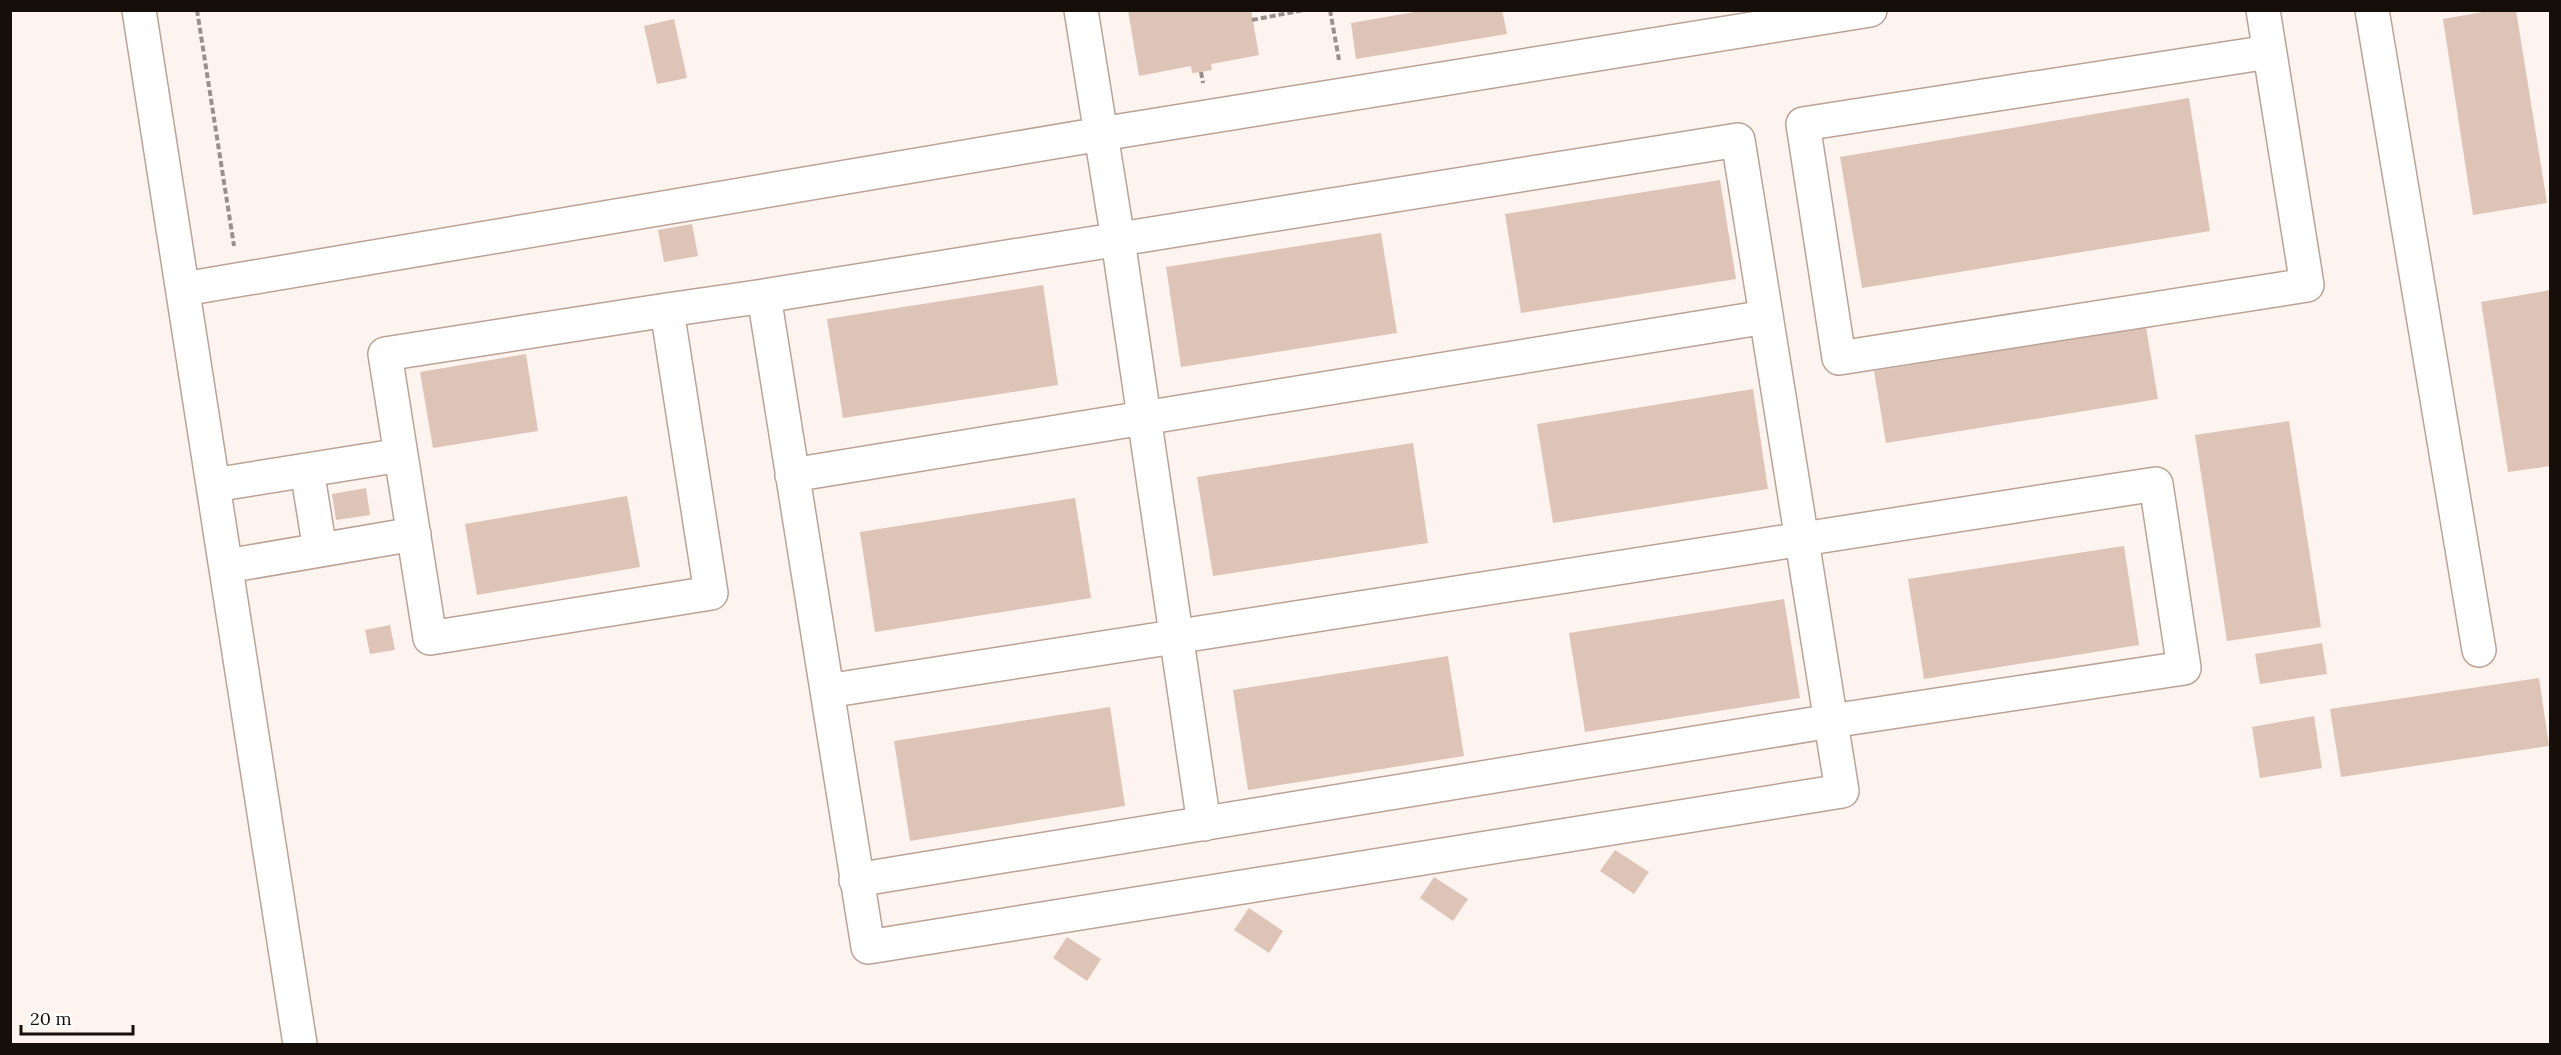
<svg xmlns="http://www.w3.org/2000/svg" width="2561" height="1055" viewBox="0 0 2561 1055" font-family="Lora,serif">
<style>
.building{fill:#ddc4b7}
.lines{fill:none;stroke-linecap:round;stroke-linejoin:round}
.minor-casing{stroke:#baa396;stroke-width:36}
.path{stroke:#99908b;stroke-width:4;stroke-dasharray:6 3;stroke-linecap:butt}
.minor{stroke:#fff;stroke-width:33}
</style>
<rect width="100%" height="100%" fill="#fef4ef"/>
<path class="building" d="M1128,10H1251L1259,55L1211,64L1212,70L1201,72L1192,73L1191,66L1139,76Z
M1426,10H1502L1507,34L1356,59L1351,23Z
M2494,10H2516L2547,203L2473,215L2443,19Z
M674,19L687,78L657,84L644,26Z
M2189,98L2210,231L1862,288L1840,157Z
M1720,180L1736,279L1521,313L1505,214Z
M692,224L698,256L664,262L658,230Z
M1381,233L1397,333L1181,367L1166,267Z
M1043,285L1058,385L843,418L827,319Z
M2550,290V466L2508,472L2481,302Z
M2146,327L2158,399L1886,443L1874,371Z
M526,354L538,431L433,448L420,372Z
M1753,389L1768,489L1553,523L1537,424Z
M2289,421L2321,627L2227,641L2195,435Z
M1413,443L1428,543L1213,576L1197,477Z
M366,488L370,515L336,520L332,494Z
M627,496L640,567L477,595L465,524Z
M1075,498L1091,598L875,632L860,532Z
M2124,546L2139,645L1924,679L1908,579Z
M1784,599L1800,698L1585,732L1569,633Z
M390,625L395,650L370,654L365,630Z
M2322,643L2327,674L2260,684L2255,654Z
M1448,656L1464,756L1248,790L1233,690Z
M2539,678L2549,746L2341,777L2330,709Z
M1110,707L1125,806L910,841L894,741Z
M2314,716L2322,768L2260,778L2252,727Z
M1615,850L1649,872L1634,894L1600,871Z
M1434,877L1468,899L1453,921L1420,898Z
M1249,908L1283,931L1269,953L1234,930Z
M1067,937L1101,959L1087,981L1053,958Z"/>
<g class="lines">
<g class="minor-casing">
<path id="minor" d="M139,10L300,1044
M1081,10L1118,240L1204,824
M2263,10L2307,285L1839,358L1803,124L2269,52
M2372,10L2479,650
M1738,140L1842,791L868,947L764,296Z
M184,289L1101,134L1870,10
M667,310L711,593L430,638L385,354Z
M667,310L764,296
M307,470L320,550
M792,475L1766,317
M214,485L401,455
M227,566L414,534
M827,691L2156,484L2184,668L1831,721L856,880"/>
</g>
<path class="path" d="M197,10L234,246
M1330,10L1339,60
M1252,20L1304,10
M1201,72L1203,83"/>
<use href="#minor" class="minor"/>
</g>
<rect width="2561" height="1055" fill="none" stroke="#160e09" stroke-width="24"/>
<path d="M21 1025v9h112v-9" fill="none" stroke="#160e09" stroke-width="3"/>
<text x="30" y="1025" font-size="18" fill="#160e09" stroke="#ffffff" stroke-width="4.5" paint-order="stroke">20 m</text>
</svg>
